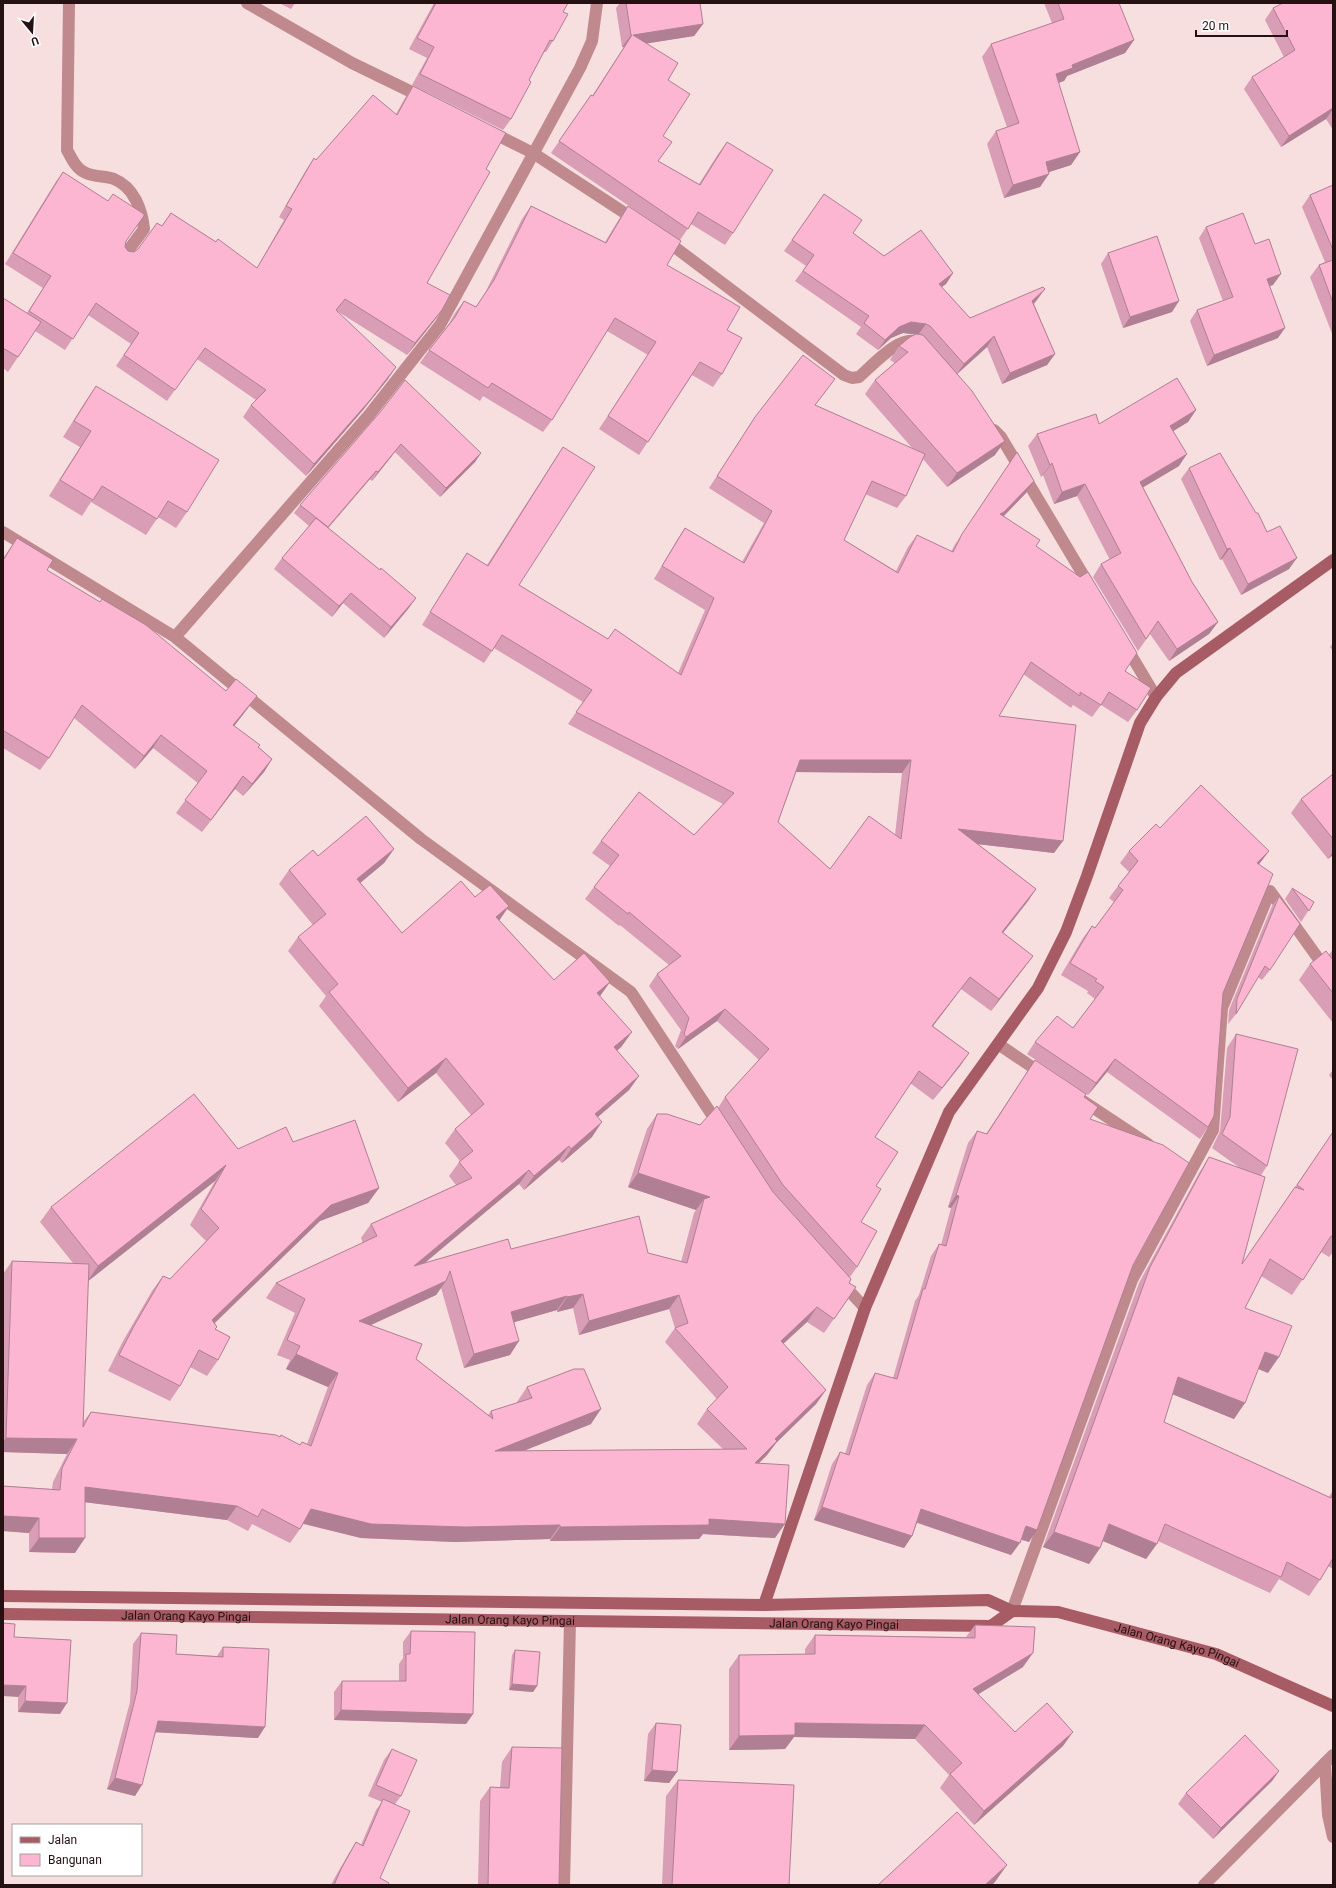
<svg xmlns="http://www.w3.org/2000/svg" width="1336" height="1888" viewBox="0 0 1336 1888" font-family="Roboto,sans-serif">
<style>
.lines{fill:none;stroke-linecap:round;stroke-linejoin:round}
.lane{stroke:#bf898d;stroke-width:12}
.street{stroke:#bf898d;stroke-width:12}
.secondary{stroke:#a75b64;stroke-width:12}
.wall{fill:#d99db5;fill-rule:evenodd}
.shaded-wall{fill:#b07f93}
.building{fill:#fcb6d2;stroke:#b07f93;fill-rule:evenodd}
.labels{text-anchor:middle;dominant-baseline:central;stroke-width:4;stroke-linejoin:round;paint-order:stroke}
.street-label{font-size:12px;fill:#251012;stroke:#fff}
</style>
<rect width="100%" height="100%" fill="#f7dedf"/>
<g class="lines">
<path class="lane" d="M1325,1763L1328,1815L1333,1837"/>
<path class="street" d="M69,3L67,150C72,159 76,169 86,173C95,177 105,176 114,179C134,187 142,210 144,229L124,256
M247,3L352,63L424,98
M489,131L533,153L637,221
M664,239L844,375L852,378L859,377C871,367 905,328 920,345
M994,430L1001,437L1091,588
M3,532L175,637L421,839L631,992L720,1127
M175,637L369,415L440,325L580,68L592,41L597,3
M1125,645L1156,697
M998,1044L1044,1075
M1083,1101L1148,1144
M840,1281L865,1308
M1012,1611L1132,1280L1213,1130L1222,1008L1270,891L1333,979
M564,1885L570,1621
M1204,1885L1333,1755"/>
<g class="secondary">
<path id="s1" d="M3,1596L764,1605L988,1600L1012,1611L1058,1612L1216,1654L1333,1706"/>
<path d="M764,1605L865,1308L949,1112L1038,988L1066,932L1087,876L1140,723L1156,697L1176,673L1333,560"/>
<path id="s2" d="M3,1614L991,1626L1012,1611"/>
</g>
</g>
<path class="wall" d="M279,3H295L291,9Z
M434,3H568L563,12L553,41L546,52H544L529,80L511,119L503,130L412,85L427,58L409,49Z
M620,3H700L703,24L694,36L647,43L668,80L663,136L658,161L699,184L718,154L727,142L733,233L725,245L691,224L680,240L667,265L727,330L722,374L713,387L692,375L639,455L599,429L648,355L607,331L552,420L543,432L483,396L480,401L420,363L429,350L448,325L455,313L464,301L476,307L485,293L522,219L531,206L605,242L619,219L628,206L660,227L551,153L591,95L592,96L624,47H622L616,8Z
M1044,3H1119L1134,40L1125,53L1067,76L1064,81L1058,83L1080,152L1071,165L1049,172L1040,187L1004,198L987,144L996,131L1007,127L982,57L991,44L1052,23Z
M1333,3V130L1326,119L1281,147L1244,89L1252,77L1284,57L1265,20L1273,8Z
M413,86L486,169L427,283L442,310L434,321L407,355L337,311L388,379L363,410L306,476L243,417L251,405L256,400L197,359L167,401L116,366L131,344L88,315L65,350L35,331L8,372L3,368V298L27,313L43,288L5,264L55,183L63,172L126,241L125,247L128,251L134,252L138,249L162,226L171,213L257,268L284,220L279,217L306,170L314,158L316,160L396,114L405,98Z
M1333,185V336L1310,277L1319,265L1325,262L1302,207L1310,195Z
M824,194L853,233L884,256L953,273L946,284L941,287L970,318L1037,300L1034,304L1055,354L1047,365L1002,384L987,347L957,374L995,455L947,487L923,459L906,496L897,508L865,494L844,540L896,571L908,547L917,535L951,552L954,546L1017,452L1034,481L1026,493L1004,516L1036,546L1125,671L1137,710L1128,722L1101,705L1092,717L1073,705L1071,708L1023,674L999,716L1054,853L978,844L1036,889L1028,901L1003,933L1033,956L1024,968L991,1011L961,989L933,1026L969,1053L960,1066L933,1100L910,1083L875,1137L876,1186L861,1222L857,1267L850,1277L849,1283L856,1287L824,1333L807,1322L783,1344L826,1390L816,1404L776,1443L767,1455L759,1463L775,1538L703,1534L699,1539L550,1541V1539L455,1542L361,1538L303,1524L300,1529L290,1543L252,1524L248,1531L227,1520L85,1502L75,1553L29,1552V1533L3,1531V1486L52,1489L53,1482L67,1454L3,1452V1274L12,1261L73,1263L40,1222L51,1207L238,1149L293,1142L379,1188L368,1203L320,1221L215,1323L217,1327L215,1329L218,1360L207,1376L190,1367L180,1386L170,1401L108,1371L123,1341L152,1291L163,1276L170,1279L206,1241L190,1225L215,1181L88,1281L83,1422L91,1412L280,1437L300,1445L302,1442L307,1444L328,1387L286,1369L290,1360L277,1355L295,1313L266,1298L276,1283L363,1243L361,1238L371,1224L456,1185L449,1176L460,1161L445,1143L455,1129L471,1115L436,1073L398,1102L319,1006L326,996L288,951L298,937L313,925L279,884L289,870L318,856L394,849L384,863L360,883L402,933L475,897L509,906L499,920L554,980L610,982L600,996L622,1046L617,1051L639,1076L629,1090L598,1117L592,1137L562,1163L559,1160L524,1190L519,1184L425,1263L511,1249L648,1253L681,1262L694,1213L696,1210L628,1187L647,1129L657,1114L700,1125L718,1108L725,1097L759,1060L717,1021L678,1049L675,1046L681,1030L649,986L657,974L669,965L620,925L619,926L585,899L594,887L610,866L592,853L601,841L694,835L723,804L568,724L583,702L494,648L484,663L422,625L459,565L467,553L487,565L555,459L563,447L519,585L608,639L678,673L705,610L654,579L677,540L685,528L742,562L764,523L709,488L755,417L826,391L815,405L913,449L865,394L875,380L895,363L890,360L899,346L916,334L903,333L891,338L878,350L856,334L861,327L795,281L806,266L784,251ZM796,772L902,773L895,835L830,869L778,822ZM441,1288L464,1368L510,1355L514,1322L557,1310V1312L573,1308L579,1335L669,1309L675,1328L665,1342L717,1399L707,1409L697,1424L723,1449L522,1451L591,1424L527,1387L517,1402L518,1403L491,1411L488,1415L416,1359L371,1325L436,1295Z
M1206,227L1255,244L1273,285L1269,286L1278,338L1207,366L1190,321L1197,310L1223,301L1199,238Z
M1108,253L1172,312L1123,328L1101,264Z
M96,386L187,512L176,528L158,517L146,535L91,502L82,516L49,496L80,447L63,437L85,402Z
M1196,410L1188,422L1173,431L1179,466L1143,487L1192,582L1218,622L1209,634L1169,661L1150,634L1138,651L1093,577L1101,564L1110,560L1077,496L1054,504L1043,475L1041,477L1028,446L1037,434L1099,424Z
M381,411L481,453L475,462L440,497L395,452L372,481L370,479L328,528L380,570L416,598L408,609L384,638L343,603L332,617L274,569L282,558L309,526L294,513L300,505Z
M1189,468L1267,532L1289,569L1241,595L1222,559L1220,560L1181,479Z
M17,538L47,570L226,691L257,696L248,708L234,726L272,759L264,772L243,796L235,789L202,832L176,813L198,783L153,748L135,769L74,718L49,758L40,770L3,748V558Z
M1333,643V651L1330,647Z
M1333,774V855L1328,859L1291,813L1301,799Z
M1160,828L1269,851L1259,864L1223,993L1208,1127L1200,1139L1107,1072L1088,1095L1027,1054L1035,1042L1073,1028L1095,999L1087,993L1088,991L1061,975L1083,938L1092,926L1095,928L1114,902L1109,898L1118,886L1129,872L1120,863L1129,851Z
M1292,888L1314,902L1301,922L1285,899Z
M1279,896L1270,970L1262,980L1258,977L1236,1014L1228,1024L1229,1010L1272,906Z
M1333,949V1023L1299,980L1310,964L1329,955Z
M1236,1034L1267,1166L1261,1175L1242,1264L1333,1132V1252L1329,1257L1321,1252L1292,1295L1261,1276L1245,1308L1268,1373L1258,1369L1234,1419L1172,1394L1164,1422L1329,1497L1333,1490V1569L1328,1566L1320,1580L1309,1596L1279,1579L1270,1593L1158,1541L1146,1559L1103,1541L1100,1548L1089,1564L1043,1547L1139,1283L1199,1173L1209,1157L1240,1168L1212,1148L1220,1131L1227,1048Z
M1035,1060L1086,1094L1084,1097L1090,1119L1133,1265L1029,1542L1021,1540L1011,1555L917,1523L912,1536L904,1548L814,1520L832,1464L840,1452L845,1454L867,1385L875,1373L893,1378L915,1301L919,1295L931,1256L939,1244L941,1245L951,1208L948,1207L968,1143L977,1131L986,1134Z
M1333,1070V1080L1329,1075Z
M975,1625L1023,1667L978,1694L1015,1732L1063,1746L974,1825L940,1788L949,1775L915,1739L794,1737L785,1749L729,1750V1669L739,1655L805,1654V1649L815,1635L966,1637Z
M411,1631L473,1714L466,1724L334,1720V1692L342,1681H399V1664L403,1658V1642Z
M141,1633L176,1654L217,1656L223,1647L258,1738L156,1732L135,1796L107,1789L130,1702L133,1644Z
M14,1637L60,1714L18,1712V1697Z
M515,1650L537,1686L533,1692L509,1690L512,1655Z
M656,1723L677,1772L669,1783L644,1781L648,1734Z
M512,1747L559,1885H478L480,1801L490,1787L500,1788L502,1762Z
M392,1749L401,1796L395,1804L380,1878L388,1885H331L334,1879L349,1853L356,1842L361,1845L376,1810L382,1802L368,1796L384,1760Z
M1279,1771L1272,1781L1213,1839L1178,1804L1186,1793Z
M678,1780L789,1885H662L666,1796Z"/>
<path class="shaded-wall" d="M703,24L694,36L625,47L633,35Z
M631,35H632L624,47H622Z
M1134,40L1125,53L1067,76L1064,81L1046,87L1056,74L1072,65Z
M1333,108V109L1326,119L1281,147L1289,136Z
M1080,152L1071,165L1037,176L1046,162Z
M1049,174L1040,187L1004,198L1013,185Z
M953,273L946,284L931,295L939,284Z
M1281,274L1273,285L1259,290L1267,279Z
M1045,289L1037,300L1025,312L1032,301Z
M1179,301L1172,312L1123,328L1130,317Z
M442,310L434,321L407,355L415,343Z
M911,322L926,324L918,335L903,333L891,338L878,350L885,340L899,327Z
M1285,328L1278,338L1207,366L1214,355Z
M994,336L987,347L956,375L964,364Z
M1055,354L1047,365L1002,384L1010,373Z
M396,367L388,379L363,410L306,476L314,464Z
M1196,410L1188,422L1162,438L1170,426Z
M1005,441L995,455L947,487L957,473Z
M401,444L395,452L372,481L378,472Z
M481,453L475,462L440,497L446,488Z
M1187,454L1179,466L1132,494L1140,482Z
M1052,463L1043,475L1041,477L1050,465Z
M376,471L370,479L322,535L328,527Z
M1034,481L1026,493L995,525L1000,514Z
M1085,484L1077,496L1054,504L1062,492Z
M1230,548L1222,559L1220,560L1227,549Z
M1297,558L1289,569L1241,595L1248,584Z
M351,593L343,603L332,617L339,606Z
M416,598L408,609L384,638L391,627Z
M1218,622L1209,634L1169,661L1177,649Z
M257,696L248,708L225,738L233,725Z
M161,735L153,748L135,769L144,756Z
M272,759L264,772L243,796L252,784Z
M800,760H911L902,773L792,772Z
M243,776L235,789L202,832L211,820Z
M958,829L1063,841L1054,853L950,841Z
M394,849L384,863L347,894L357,879Z
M1269,851L1260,863L1248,875L1257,863Z
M1333,852V855L1328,859Z
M1036,889L1028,901L994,944L1002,932Z
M509,906L499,921L496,917Z
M1033,956L1024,968L991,1011L999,999Z
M970,977L961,989L924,1038L932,1026Z
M610,982L600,996L597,993Z
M725,1009L717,1021L678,1049L686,1037Z
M632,1032L622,1046L604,1062L614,1047Z
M969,1053L960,1066L933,1100L942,1088Z
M446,1058L436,1073L398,1102L408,1088Z
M1115,1059L1107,1072L1088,1095L1096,1083Z
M639,1076L629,1090L585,1128L595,1114Z
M602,1122L592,1137L562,1163L571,1149Z
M569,1146L559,1160L524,1190L534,1176Z
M226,1165L215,1181L87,1282L98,1266Z
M529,1170L519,1184L404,1280L414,1266Z
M638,1173L710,1197L704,1199L696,1210L628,1187Z
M379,1188L368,1203L320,1221L202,1335L212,1320L331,1205Z
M956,1195L959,1196L951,1208L948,1207Z
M446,1281L436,1295L349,1335L359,1321Z
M583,1294L573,1308L557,1312L567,1297Z
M679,1295L669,1309L579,1335L589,1321Z
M567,1296L557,1310L501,1326L511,1312Z
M817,1307L807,1322L771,1355L781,1341Z
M519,1341L510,1355L464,1368L474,1354Z
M1265,1352L1279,1357L1268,1373L1254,1367Z
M296,1354L338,1373L328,1387L286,1369Z
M1178,1377L1245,1403L1234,1419L1167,1392Z
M826,1390L816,1404L776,1443L767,1455L745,1477L755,1463L775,1439Z
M601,1409L591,1424L486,1466L495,1451Z
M6,1438L77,1439L67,1454L3,1452V1442Z
M85,1487L237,1506L227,1520L75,1501Z
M822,1507L912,1536L904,1548L814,1520Z
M311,1509L560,1525L550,1539L455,1542L361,1538L301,1523Z
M921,1509L1020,1543L1011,1555L913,1521Z
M3,1516L39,1518L29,1533L3,1531Z
M709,1519L785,1524L775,1538L703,1534L699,1539L550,1541L560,1527Z
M1109,1524L1157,1544L1146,1559L1098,1539Z
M1026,1526L1037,1530L1029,1542L1018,1538Z
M1054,1532L1100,1548L1089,1564L1043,1547Z
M39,1538H85L75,1553L29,1552Z
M1033,1653L1023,1667L964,1703L973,1689Z
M512,1684L537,1686L533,1692L509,1690Z
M3,1685L26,1686L18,1697L3,1696Z
M25,1701L67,1703L60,1714L18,1712Z
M341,1710L473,1714L466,1724L334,1720Z
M158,1721L265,1727L258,1738L151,1732Z
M795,1723L925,1725L915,1739L794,1737L785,1749L729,1750L739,1736Z
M1073,1732L1063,1746L974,1825L984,1811Z
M652,1770L677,1772L669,1783L644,1781Z
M1279,1771L1272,1781L1213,1839L1221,1828Z
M115,1778L142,1785L135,1796L107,1789Z
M1007,1865L995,1882L992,1885H985Z"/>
<path class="building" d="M436,3H568L563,12L568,14L553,41L550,40L529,80L531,82L511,119L420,74L434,47L417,38Z
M626,3H700L703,24L633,35L678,63L668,80L690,94L663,136L672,142L658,161L700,185L727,142L773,170L733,233L698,212L688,229L559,141L591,95L593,96L632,35H631Z
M1058,3H1119L1134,40L1072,65L1073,68L1056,74L1080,152L1046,162L1049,174L1013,185L996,131L1019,123L991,44L1064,19Z
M1283,3H1333V108L1289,136L1252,77L1295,50L1273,8Z
M413,86L506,133L486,169L490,172L427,283L450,295L442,310L415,343L345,299L336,310L396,367L371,399L314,464L251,405L266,390L205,348L175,390L124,355L139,333L96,303L73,339L29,311L51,276L13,253L63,172L108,201L113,194L144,214V216L126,241L125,247L128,251L134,252L138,249L157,223L162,226L171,213L216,242L218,239L257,268L292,209L286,206L314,158L316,160L373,95L397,115Z
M1333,185V250L1310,195Z
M824,194L862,220L853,233L884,256L921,230L953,273L939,284L970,318L1043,287L1045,289L1032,301L1055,354L1010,373L994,336L964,364L930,326L926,324L911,322L899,327L885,340L864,323L869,316L803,271L814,255L792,240Z
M531,206L606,243L628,206L681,241L667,265L740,307L727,330L742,338L722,374L700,362L648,442L608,416L656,342L615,318L552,420L492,383L488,388L429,350L455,317L464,301L476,307L494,280Z
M1243,213L1255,244L1269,239L1281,274L1267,279L1285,328L1214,355L1197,310L1233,297L1206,227Z
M1157,236L1179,301L1130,317L1108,253Z
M1333,260V303L1319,265Z
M3,298L41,322L18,357L3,348Z
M916,334L923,335L972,391L1005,441L957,473L875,380L908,352L899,346L910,337Z
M803,355L835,379L815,405L925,454L906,496L872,481L844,540L898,573L917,535L953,552L962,534L1017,452L1034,481L1004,512L1000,514L1040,540L1036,546L1080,577L1088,572L1137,653L1125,671L1151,688L1137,710L1109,692L1101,705L1080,692V696L1031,662L999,716L1076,725L1063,841L958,829L1036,889L1002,932L1033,956L999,999L970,977L932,1026L969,1053L942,1088L919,1071L875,1137L898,1152L876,1186L881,1189L861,1222L877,1231L857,1267L783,1185L725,1097L769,1049L725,1009L686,1037L684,1034L689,1018L657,974L681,956L629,912L628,914L594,887L619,855L601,841L639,792L694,835L734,793L576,712L592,690L502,635L492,651L430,612L467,553L488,566L563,447L595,467L519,585L608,639L615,629L681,675L714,598L662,566L685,528L744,563L772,511L717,476L755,417ZM800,760H911L901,839L869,816L830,869L778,822Z
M1177,378L1196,410L1170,426L1187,454L1140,482L1192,582L1218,622L1177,649L1158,621L1146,639L1101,564L1121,553L1085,484L1062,492L1052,463L1050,465L1037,434L1096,414L1099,424Z
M405,380L481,453L446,488L401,444L378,472L376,471L328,527L300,505L381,411Z
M96,386L219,460L187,512L168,501L157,519L102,486L93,500L60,480L91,431L74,421Z
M1220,453L1256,513H1258L1267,532L1280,526L1297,558L1248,584L1230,548L1227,549L1189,468Z
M316,518L380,570L381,568L416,598L391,627L351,593L339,606L282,558Z
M17,538L53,560L47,570L100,602L102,599L146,625L226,691L236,679L257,696L233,725L260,745L258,747L272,759L252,784L243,776L211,820L185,800L207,771L161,735L144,756L82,705L49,758L4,731L3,732V558L4,559Z
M1333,774V839L1301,799Z
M1201,785L1269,851L1257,863L1273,874L1223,993L1214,1116L1208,1127L1115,1059L1096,1083L1035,1042L1057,1016L1073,1028L1104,987L1095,981L1097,979L1070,963L1092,926L1095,928L1123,890L1118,886L1138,861L1129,851L1156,824L1160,828Z
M366,816L394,849L357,879L402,933L461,881L475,897L490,885L509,906L496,917L554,980L584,953L610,982L597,993L632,1032L614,1047L639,1076L595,1114L602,1122L571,1149L569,1146L534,1176L529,1170L414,1266L508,1239L511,1249L639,1216L648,1253L687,1263L704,1199L710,1197L638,1173L657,1114H667L700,1125L717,1106L773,1192L851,1279L849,1283L856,1287L834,1319L817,1307L781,1341L826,1390L775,1439L777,1441L755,1463L789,1465L785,1524L709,1519V1525L560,1527V1525L465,1527L371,1524L311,1509L300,1529L262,1509L258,1517L237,1506L85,1487V1538H39V1518L3,1516V1486L60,1490L62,1468L77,1439L6,1438L12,1261L89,1264L83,1427L91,1412L276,1435L280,1437L281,1435L300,1445L302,1442L311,1446L338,1373L296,1354L300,1346L287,1340L305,1299L276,1283L377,1236L371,1224L472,1178L459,1162L473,1151L455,1129L484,1104L446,1058L408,1088L329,992L338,984L298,937L326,914L289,870L313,850L318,856ZM450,1271L474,1354L519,1341L511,1312L567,1296V1297L583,1294L589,1321L679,1295L688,1323L675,1328L728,1387L707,1409L747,1449L495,1451L601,1409L584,1369H574L527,1387L532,1398L491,1411L493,1419L416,1359L422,1344L359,1321L446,1281Z
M1292,888L1314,902L1309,911Z
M1279,896L1300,924L1270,970L1265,966L1236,1014L1237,999Z
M1326,951L1333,960V993L1310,964Z
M1236,1034L1298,1049L1267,1166L1222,1134L1230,1117Z
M1035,1060L1086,1094L1084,1097L1098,1107L1090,1119L1163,1145L1189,1163L1133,1265L1037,1530L1026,1526L1020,1543L921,1509L912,1536L822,1507L840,1452L849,1455L875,1373L897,1379L923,1289H925L939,1244L946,1246L959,1196L956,1195L977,1131L987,1134Z
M194,1094L238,1149L286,1127L293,1142L355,1120L379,1188L331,1205L212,1320L217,1327L215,1329L230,1337L218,1360L199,1350L180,1386L119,1355L134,1326L163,1276L170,1279L219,1228L201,1209L226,1165L98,1266L51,1207Z
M1333,1132V1237L1331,1236L1303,1280L1270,1259L1245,1308L1292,1326L1279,1357L1265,1352L1245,1403L1178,1377L1164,1422L1331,1498L1333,1494V1558L1320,1580L1287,1562L1281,1577L1165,1524L1157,1544L1109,1524L1100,1548L1054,1532L1150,1267L1209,1157L1265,1177L1242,1264L1295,1187L1304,1190L1297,1185Z
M3,1623L15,1624L14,1637L71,1640L67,1703L25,1701L26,1686L3,1685Z
M975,1625L1035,1627L1033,1653L973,1689L1015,1732L1047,1703L1073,1732L984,1811L950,1774L962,1763L925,1725L795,1723V1735L739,1736V1655L815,1654V1635L975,1638Z
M411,1631L475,1632L473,1714L341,1710L342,1681H406V1654H410Z
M141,1633L177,1635L176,1654L223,1657V1647L269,1649L265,1727L158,1721L142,1785L115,1778L137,1691Z
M515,1650L540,1652L537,1686L512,1684Z
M656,1723L681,1725L677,1772L652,1770Z
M1245,1735L1279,1771L1221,1828L1186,1793Z
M512,1747L562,1748L559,1885H488L490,1787L509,1788Z
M392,1749L417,1760L401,1796L376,1785Z
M678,1780L794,1785L789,1885H672Z
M383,1799L410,1811L380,1878L389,1883L388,1885H334L341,1869L356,1842L363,1846Z
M957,1812L1007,1865L985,1885H878Z"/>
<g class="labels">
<g class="street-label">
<text stroke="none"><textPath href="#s2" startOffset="183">Jalan Orang Kayo Pingai</textPath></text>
<text stroke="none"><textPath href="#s2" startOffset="507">Jalan Orang Kayo Pingai</textPath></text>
<text stroke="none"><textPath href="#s2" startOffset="831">Jalan Orang Kayo Pingai</textPath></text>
<text stroke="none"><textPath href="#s1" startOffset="1181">Jalan Orang Kayo Pingai</textPath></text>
</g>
</g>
<rect width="1336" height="1888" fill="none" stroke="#251012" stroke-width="8"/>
<rect x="12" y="1824" width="130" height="52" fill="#ffffff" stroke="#a89fa0"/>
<rect x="20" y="1837" width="20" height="6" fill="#a75b64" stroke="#a89fa0"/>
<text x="48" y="1844" font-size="12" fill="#251012">Jalan</text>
<rect x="20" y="1854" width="20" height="12" fill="#fcb6d2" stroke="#a89fa0"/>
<text x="48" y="1864" font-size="12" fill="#251012">Bangunan</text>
<g transform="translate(32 32) rotate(162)" stroke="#ffffff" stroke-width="3" paint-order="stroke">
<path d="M0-3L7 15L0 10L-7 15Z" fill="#251012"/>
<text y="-6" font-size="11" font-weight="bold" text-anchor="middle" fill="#251012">U</text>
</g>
<path d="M1196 30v6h91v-6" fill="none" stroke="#251012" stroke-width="2"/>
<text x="1202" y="30" font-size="12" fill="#251012" stroke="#ffffff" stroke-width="3" paint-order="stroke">20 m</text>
</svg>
